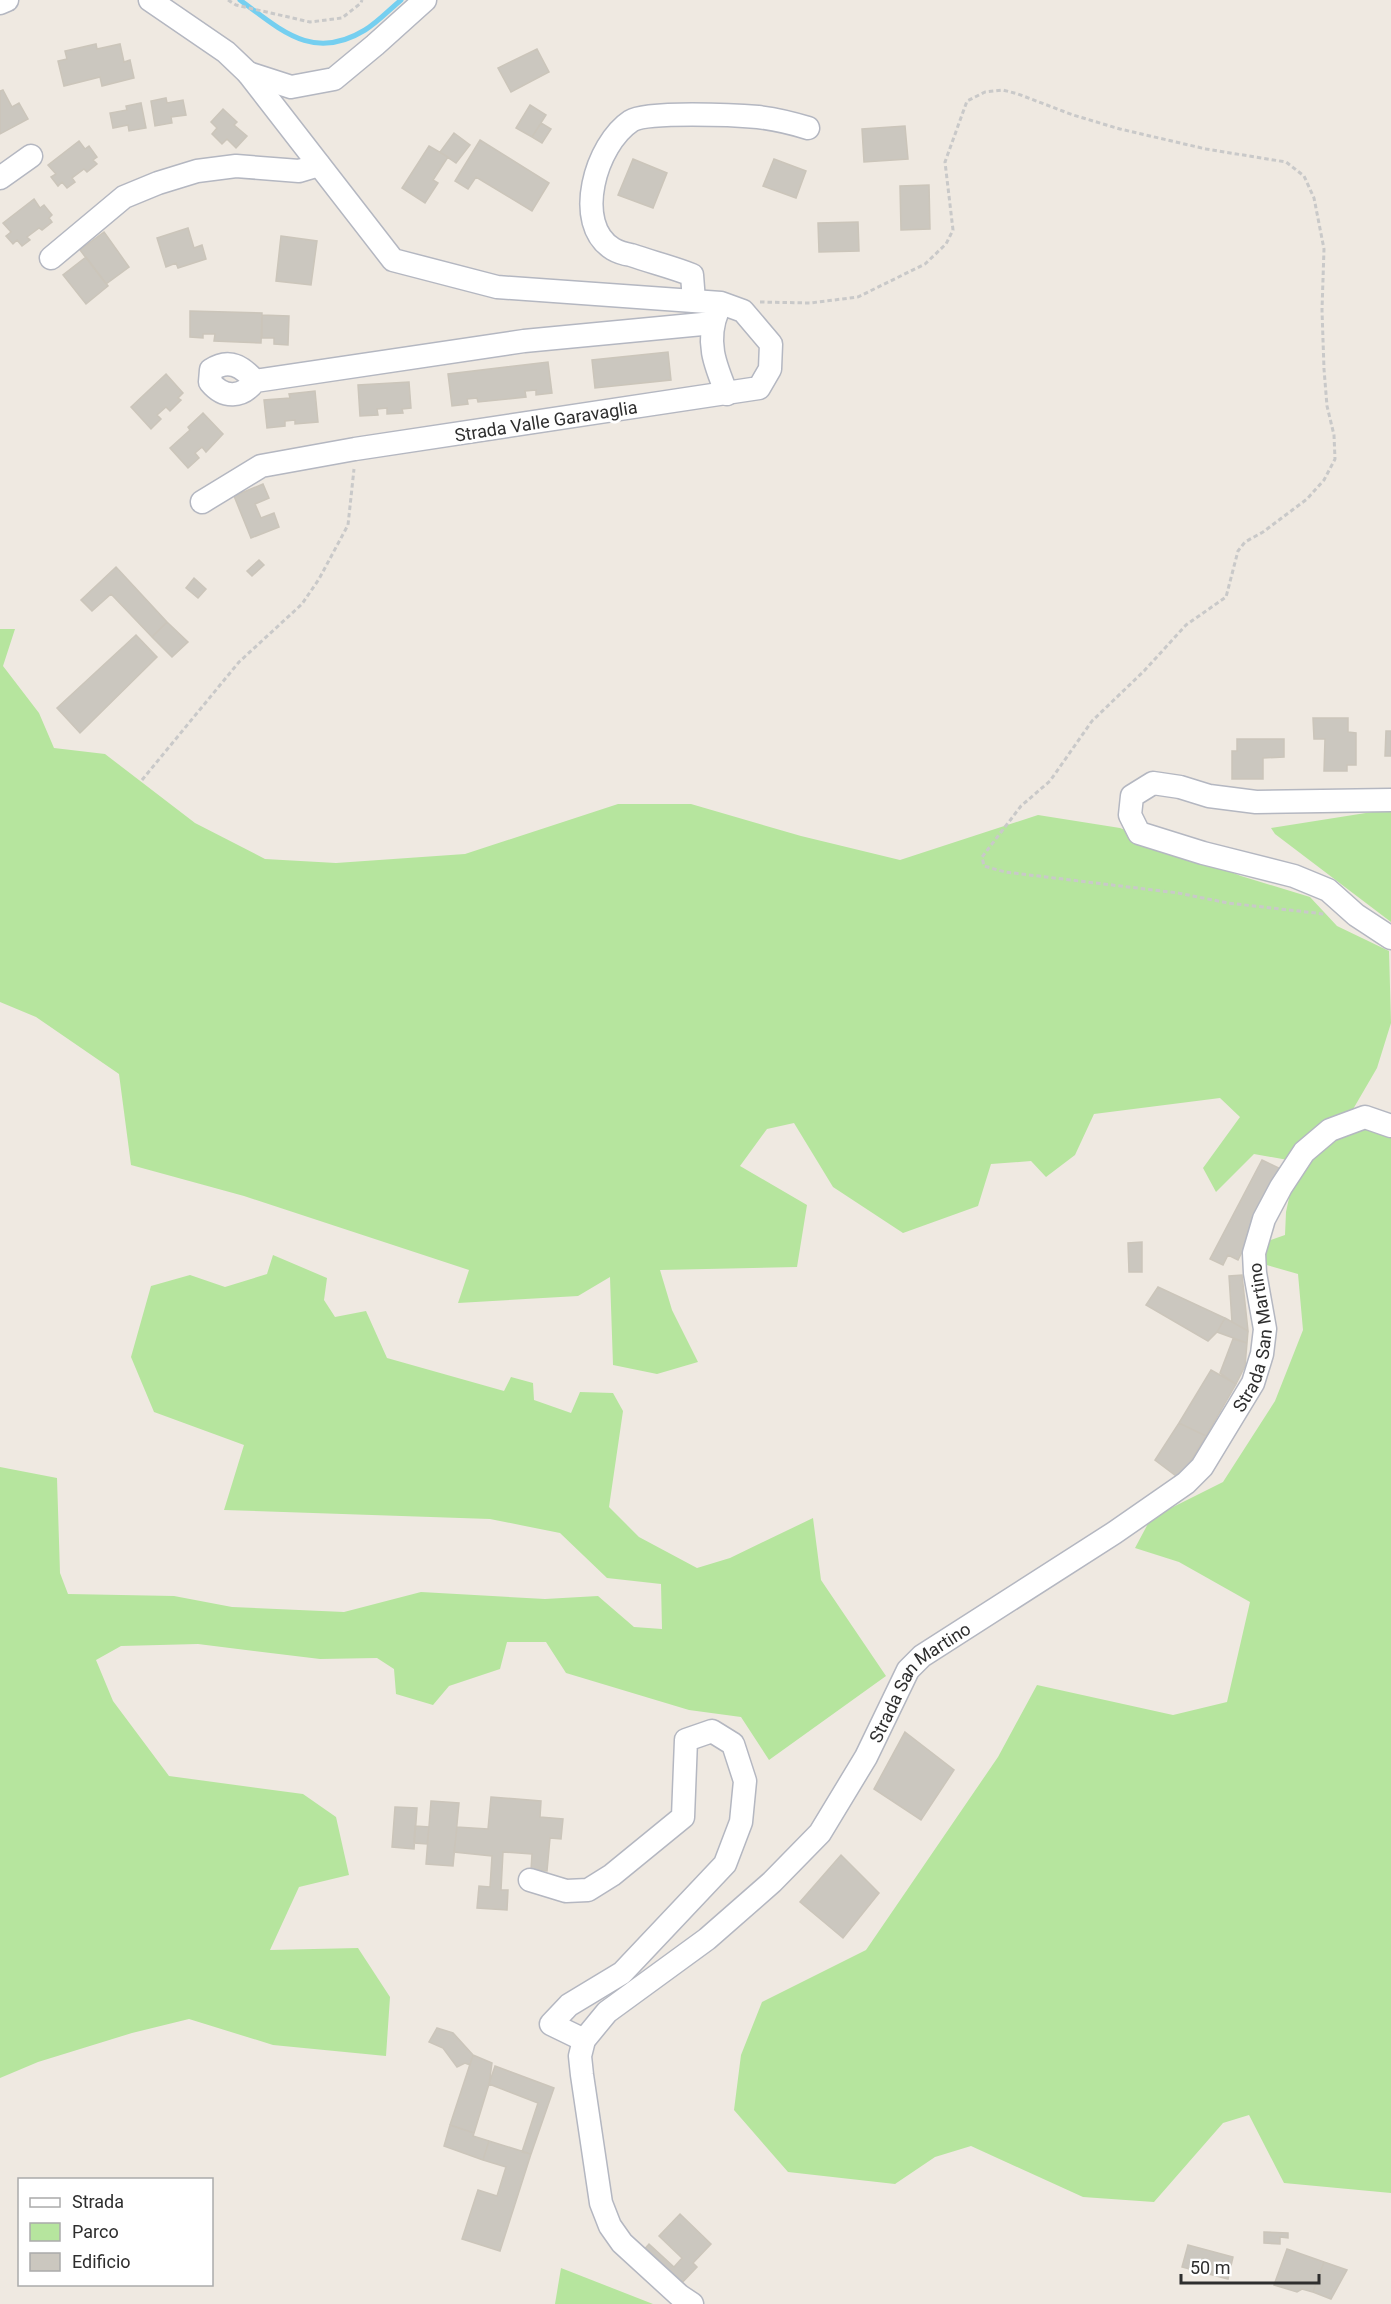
<svg xmlns="http://www.w3.org/2000/svg" width="1391" height="2304" viewBox="0 0 1391 2304" font-family="Roboto,sans-serif">
<style>
.green{fill:#b6e59e}
.lines{fill:none;stroke-linecap:round;stroke-linejoin:round}
.stream{stroke:#75cff0;stroke-width:5}
.building{fill:#cbc7bf;stroke:#cbc5ba;stroke-width:1.5}
.minor-casing{stroke:#b4b7c1;stroke-width:25}
.path{stroke:#c9c9c9;stroke-width:3;stroke-dasharray:4.5 3;stroke-linecap:butt}
.minor{stroke:#fff;stroke-width:22}
.labels{text-anchor:middle;dominant-baseline:central;stroke-width:6;stroke-linejoin:round;paint-order:stroke}
.street-label{font-size:18px;fill:#2e2e2e;stroke:#fff}
</style>
<rect width="100%" height="100%" fill="#efe9e1"/>
<path class="green" d="M0,629H15L3,666L39,713L54,748L105,754L195,823L265,859L336,863L465,854L618,804H691L801,836L900,860L1038,815L1120,828L1241,876L1310,897L1337,926L1389,951L1391,1023L1377,1068L1352,1111L1288,1160L1254,1154L1216,1192L1203,1168L1240,1117L1220,1098L1094,1114L1075,1155L1046,1177L1031,1161L991,1164L978,1206L903,1233L833,1187L794,1123L767,1129L740,1166L807,1205L797,1267L660,1270L672,1310L698,1362L657,1374L613,1365L610,1277L578,1296L458,1303L469,1270L244,1196L131,1165L119,1074L36,1017L0,1002Z
M1391,809V922L1275,834L1271,828Z
M1358,1125L1391,1136V2193L1284,2183L1249,2115L1223,2123L1154,2202L1083,2197L971,2146L935,2157L895,2184L788,2172L734,2110L741,2055L762,2002L866,1950L998,1757L1037,1685L1173,1715L1227,1702L1250,1602L1179,1562L1135,1548L1151,1518L1223,1482L1275,1401L1303,1330L1298,1274L1263,1264L1265,1242L1285,1235L1286,1212L1292,1184L1313,1153Z
M273,1255L327,1278L324,1300L335,1317L366,1311L387,1358L504,1391L511,1377L533,1383L534,1400L571,1413L580,1392L613,1393L623,1411L609,1507L639,1537L697,1568L730,1558L813,1518L821,1580L886,1676L769,1760L741,1717L689,1710L566,1673L546,1642H507L500,1669L449,1686L433,1705L396,1694L394,1669L377,1658L320,1659L198,1644L121,1646L96,1660L113,1701L169,1776L303,1794L336,1817L349,1875L299,1887L270,1950L358,1948L390,1997L386,2056L273,2045L189,2019L132,2033L38,2062L0,2078V1467L57,1478L60,1573L68,1594L174,1596L232,1607L344,1612L421,1592L545,1599L598,1596L634,1627L662,1629L661,1584L607,1578L560,1533L490,1519L224,1510L244,1445L154,1412L131,1357L151,1286L190,1275L225,1287L267,1274Z
M561,2268L653,2304H555Z"/>
<g class="lines">
<path class="stream" d="M240,0C281,30 313,62 365,30C378,22 389,10 401,0"/>
</g>
<path class="building" d="M96,44L97,49L120,44L124,62L130,60L134,78L102,86L100,77L64,86L58,61L67,59L65,51Z
M537,49L549,72L511,92L498,68Z
M3,90L12,107L19,103L28,119L0,134V91Z
M166,98L167,103L183,100L186,115L171,117L172,123L155,126L151,101Z
M141,103L146,128L129,131L128,125L113,128L110,113L127,110L126,106Z
M530,105L546,115L532,137L516,128Z
M223,109L237,122L234,125L247,136L236,148L227,139L222,144L212,134L217,128L211,122Z
M541,123L551,129L542,143L532,137Z
M905,126L908,159L864,162L862,129Z
M454,133L470,145L456,163L440,152Z
M480,140L549,183L532,211L476,177L468,189L455,181Z
M79,141L85,149L89,146L97,157L93,160L97,164L87,172L84,169L72,178L75,182L67,188L62,182L58,186L51,177L56,174L48,165Z
M429,146L448,157L433,180L438,183L425,203L402,188Z
M633,159L667,173L653,208L618,195Z
M774,159L806,171L796,198L763,186Z
M929,185L930,229L901,230L900,186Z
M34,199L40,208L44,205L52,215L49,218L52,222L42,230L39,228L27,237L30,240L22,246L17,240L13,244L6,236L11,232L3,223Z
M858,222L859,251L819,252L818,223Z
M188,228L194,248L202,245L206,259L178,268L176,263L166,267L157,238Z
M104,232L129,267L106,284L80,250Z
M281,236L317,241L311,285L276,281Z
M86,257L108,286L86,304L63,275Z
M190,311L262,313L261,343L214,341L215,334H203V338L190,337Z
M262,315L289,316L288,345L274,344V338H262Z
M668,352L671,380L595,388L592,360Z
M548,362L552,393L536,395V390L525,391L526,397L478,402L477,398L467,399L468,404L452,406L448,374Z
M166,374L183,393L178,398L181,400L170,411L166,407L157,415L161,419L151,429L131,407Z
M409,382L411,408L402,409L403,413L387,414V408L377,409L378,415L360,416L358,385Z
M315,391L318,422L295,424V420L285,421V426L267,428L264,400L290,398L289,394Z
M203,413L223,434L206,452L202,447L195,453L199,458L188,468L170,448L190,430L188,427Z
M263,484L269,498L255,504L261,518L274,513L279,527L251,538L234,496Z
M259,560L264,565L252,576L247,571Z
M116,567L167,622L152,637L111,594L92,611L81,600Z
M194,578L206,589L198,598L186,588Z
M167,622L188,642L172,657L152,637Z
M136,635L157,657L80,733L57,708Z
M1313,718H1348V732L1356,733V765H1347V771H1324L1325,739H1314Z
M1386,731H1391V756H1385Z
M1237,739H1284V757L1263,758V779H1232V751H1237Z
M1262,1160L1283,1170L1238,1260L1228,1255L1223,1265L1210,1259Z
M1142,1242V1272H1129L1128,1243Z
M1242,1275L1248,1331L1232,1322L1229,1276Z
M1158,1287L1225,1318L1217,1332L1208,1341L1146,1305Z
M1225,1318L1248,1331L1247,1343L1217,1332Z
M1233,1339L1247,1343L1245,1366L1236,1384L1220,1373Z
M1211,1370L1236,1384L1206,1436L1179,1423Z
M1179,1423L1206,1436L1180,1479L1155,1460Z
M905,1732L954,1770L921,1820L874,1789Z
M491,1797L541,1801L540,1817L563,1819L561,1839L550,1838L547,1871L531,1870L532,1854L503,1852L501,1890H508L507,1910L477,1908L479,1886L490,1887L492,1856L454,1852L457,1827L488,1829Z
M431,1801L459,1803L453,1866L426,1864Z
M395,1807L417,1808L414,1849L392,1847Z
M415,1826L429,1827L427,1844L414,1843Z
M841,1855L879,1893L843,1938L800,1902Z
M437,2028L453,2033L473,2055L470,2065L465,2063L457,2067L443,2048L429,2042Z
M473,2055L492,2063L489,2084L474,2133L450,2125Z
M495,2066L554,2088L531,2154L522,2152L538,2103L489,2084Z
M450,2125L474,2133L473,2136L489,2141L483,2160L444,2146Z
M489,2141L531,2154L500,2251L462,2239L478,2190L497,2196L506,2167L483,2160Z
M680,2214L711,2244L693,2263L697,2267L679,2286L642,2252L649,2244L674,2267L682,2258L659,2236Z
M1264,2232L1288,2233V2238L1280,2237V2244L1264,2243Z
M1188,2245L1233,2257L1228,2279L1182,2267Z
M1287,2249L1324,2262L1313,2292L1302,2289L1297,2292L1274,2285Z
M1324,2262L1347,2270L1331,2299L1313,2292Z"/>
<g class="lines">
<g class="minor-casing">
<g id="minor">
<path d="M150,0L226,52L248,73L393,260L497,287L721,303L743,311L771,344L770,369L759,388L355,449L261,466L202,502"/>
<path d="M0,3L7,0"/>
<path d="M248,73L291,87L334,79L375,45L425,0"/>
<path d="M0,178L31,156"/>
<path d="M51,258L124,197L158,183L197,171L236,166L299,171L319,165"/>
<path d="M694,301L692,275C672,267 651,262 631,255C625,254 618,252 613,249C572,224 596,144 631,121C647,111 736,115 758,117C775,119 792,123 808,128"/>
<path d="M718,310C705,341 715,365 727,394"/>
<path d="M255,381C242,366 229,358 211,370L210,382C224,399 242,398 255,381L524,341L713,323"/>
<path d="M1391,800L1256,802L1209,796L1180,787L1153,783L1132,796L1130,815L1139,833L1203,853L1294,876L1328,890L1356,915L1391,938"/>
<path d="M530,1880L566,1891L588,1890L612,1875L683,1817L686,1740L712,1731L733,1744L745,1781L741,1822L725,1864L622,1973L569,2005L551,2024L584,2040"/>
<path id="s1" d="M692,2304L680,2296L622,2243L610,2226L601,2203L582,2075L580,2056L584,2040L607,2012L707,1939L772,1882L820,1833L866,1757L908,1670L922,1656L1114,1533L1186,1483L1202,1467L1253,1383L1262,1354L1265,1329L1255,1273L1254,1253L1264,1219L1281,1187L1304,1152L1330,1130L1365,1117L1391,1126"/>
</g>
</g>
<path class="path" d="M228,0L236,5L310,22L342,18L361,3L362,0
M760,302L810,303L858,297L925,264L946,244L953,230L945,162L967,101L985,92L1003,90L1018,94L1073,115L1120,129L1206,149L1286,162L1304,176L1314,198L1324,249L1322,310L1324,369L1327,406L1334,435L1335,459L1324,480L1307,499L1263,532L1245,542L1238,551L1226,597L1186,625L1144,671L1092,721L1050,781L1021,806L982,857L984,866L1005,872L1178,893L1228,903L1324,914
M142,780L239,662L302,604L319,579L348,525L354,469"/>
<use href="#minor" class="minor"/>
</g>
<g class="labels">
<g class="street-label">
<text transform="translate(546 421) rotate(-9)">Strada Valle Garavaglia</text>
<text stroke="none"><textPath href="#s1" startOffset="1306">Strada San Martino</textPath></text>
<text stroke="none"><textPath href="#s1" startOffset="802">Strada San Martino</textPath></text>
</g>
</g>
<rect x="18" y="2178" width="195" height="108" fill="#ffffff" stroke="#ababab" stroke-width="1.5"/>
<rect x="30" y="2198" width="30" height="9" fill="#ffffff" stroke="#ababab" stroke-width="1.5"/>
<text x="72" y="2208" font-size="18" fill="#2e2e2e">Strada</text>
<rect x="30" y="2223" width="30" height="18" fill="#b6e59e" stroke="#ababab" stroke-width="1.5"/>
<text x="72" y="2238" font-size="18" fill="#2e2e2e">Parco</text>
<rect x="30" y="2253" width="30" height="18" fill="#cbc7bf" stroke="#ababab" stroke-width="1.5"/>
<text x="72" y="2268" font-size="18" fill="#2e2e2e">Edificio</text>
<path d="M1181 2274v9h138v-9" fill="none" stroke="#2e2e2e" stroke-width="3"/>
<text x="1190" y="2274" font-size="18" fill="#2e2e2e" stroke="#ffffff" stroke-width="4.5" paint-order="stroke">50 m</text>
</svg>
